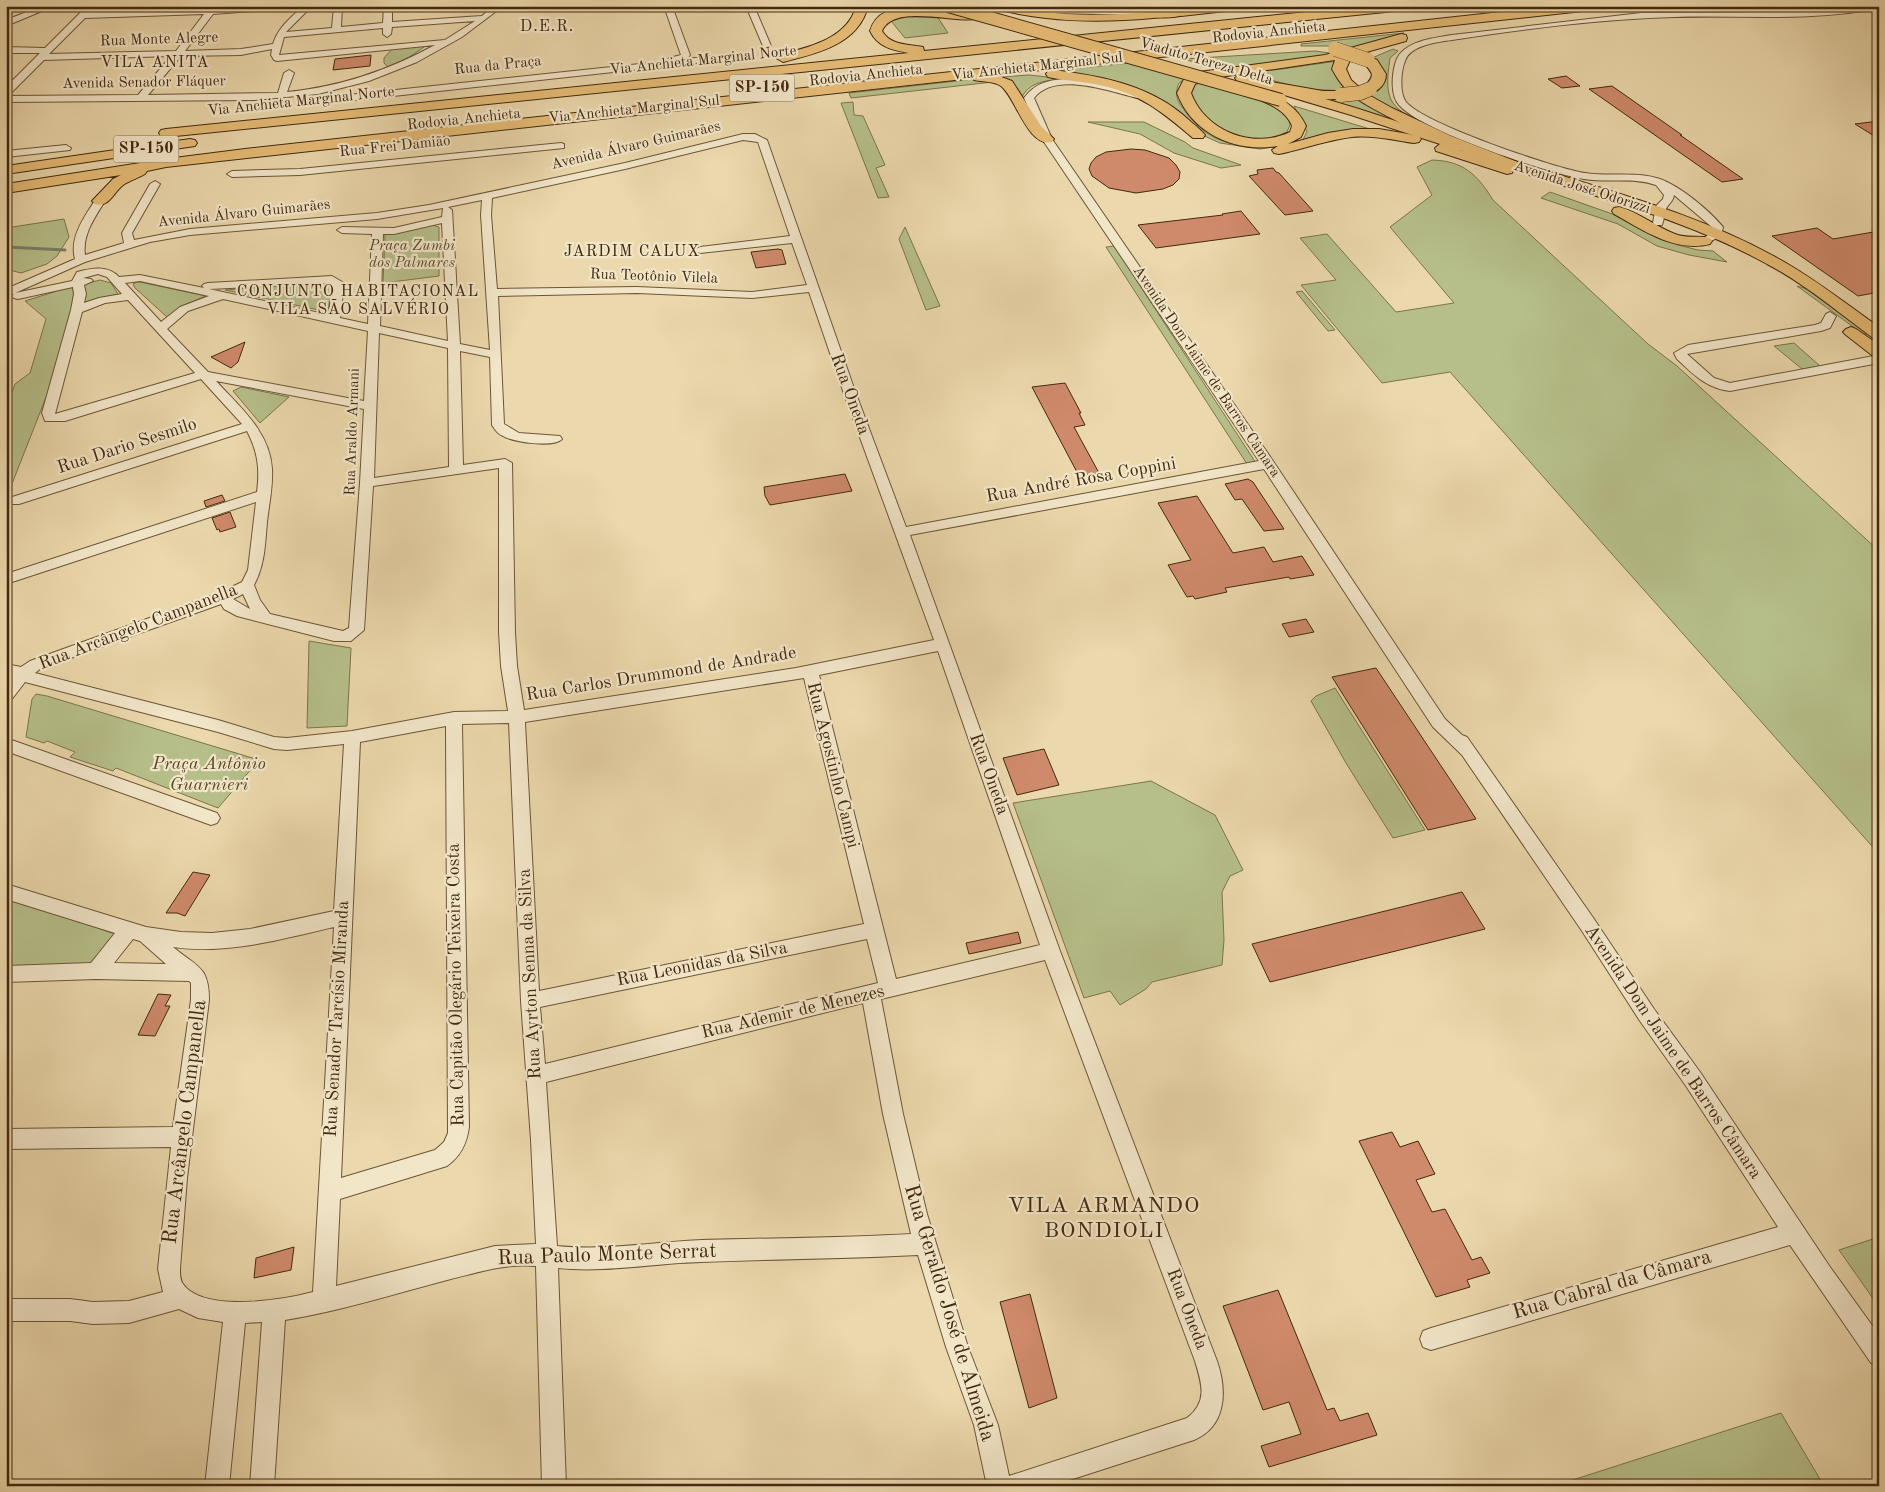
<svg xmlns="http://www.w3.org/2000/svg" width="1885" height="1492" viewBox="0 0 1885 1492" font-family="'Old Standard TT',serif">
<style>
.green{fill:#b6bf8a;stroke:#7c744c}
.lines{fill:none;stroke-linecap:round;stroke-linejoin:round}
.stream{stroke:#778168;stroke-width:3}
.building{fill:#cf8a6b;stroke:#43290f}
.minor-casing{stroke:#6d5536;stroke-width:2}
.major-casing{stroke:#43290f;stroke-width:2}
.highway-casing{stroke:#43290f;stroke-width:2}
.minor{fill:#f2e6c9;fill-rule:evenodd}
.major{fill:#e6bc76;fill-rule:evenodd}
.highway{fill:#e6bc76;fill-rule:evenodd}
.major-bridge-casing{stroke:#43290f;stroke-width:14;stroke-linecap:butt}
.highway-bridge-casing{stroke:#43290f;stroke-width:15;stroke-linecap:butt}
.major-bridge{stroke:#e6bc76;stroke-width:12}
.highway-bridge{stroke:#e6bc76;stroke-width:14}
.labels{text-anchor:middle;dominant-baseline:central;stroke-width:4.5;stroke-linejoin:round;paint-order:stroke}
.far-street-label{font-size:15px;fill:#43290f;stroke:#f2e6c9}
.far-park-label{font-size:15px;font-style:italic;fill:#5a4728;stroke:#f2e6c9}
.far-neighbourhood-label{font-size:16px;letter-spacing:1px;fill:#43290f;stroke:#f2e6c9}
.shield{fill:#f2e6c9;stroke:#786247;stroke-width:1}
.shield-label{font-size:16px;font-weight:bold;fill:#43290f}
.far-quarter-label{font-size:16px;letter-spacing:1px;fill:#43290f;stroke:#f2e6c9}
.street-label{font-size:18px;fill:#43290f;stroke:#f2e6c9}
.park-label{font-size:18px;font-style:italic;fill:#5a4728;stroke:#f2e6c9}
.near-street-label{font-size:21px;fill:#43290f;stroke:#f2e6c9}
.near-neighbourhood-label{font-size:22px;letter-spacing:1px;fill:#43290f;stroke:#f2e6c9}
</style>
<rect width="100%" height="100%" fill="#ebd8ac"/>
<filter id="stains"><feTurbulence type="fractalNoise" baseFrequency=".004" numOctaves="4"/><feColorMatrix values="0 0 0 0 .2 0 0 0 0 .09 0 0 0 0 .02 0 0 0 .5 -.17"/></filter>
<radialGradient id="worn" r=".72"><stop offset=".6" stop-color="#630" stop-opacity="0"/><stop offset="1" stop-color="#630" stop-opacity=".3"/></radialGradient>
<path class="green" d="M911,14L937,16L948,33L905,38L891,21Z
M1404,33L1348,49L1333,46H1301V44Z
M427,45L408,58L388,67L384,63V58L392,49Z
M1393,49L1398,51L1390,58C1383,105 1391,107 1431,128L1365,95L1378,91L1386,80C1385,69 1381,65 1372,58Z
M1315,51L1337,54L1225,69L1182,59Z
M1337,61C1332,75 1337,82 1348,91L1306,89L1243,73L1282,69Z
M1139,62L1189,77L1179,83C1173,97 1179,103 1187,114C1219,153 1247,146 1293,141L1294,144L1260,149L1220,143L1202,135L1161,101L1050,71Z
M1029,75L1066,79C1048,80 1029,81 1021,99L1009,81L1001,77Z
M983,78L993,82L851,98L849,93Z
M1199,81C1219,87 1276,101 1288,117C1289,119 1290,122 1290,125L1287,132L1269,139L1237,138L1217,131L1193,107L1190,88Z
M1358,97L1405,124L1322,98Z
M853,102L854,115L863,116L885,165L876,168L889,197L878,198L841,103Z
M1294,106L1373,130L1303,140L1307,131Z
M1088,122H1144L1185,142L1193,148L1241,165L1221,168L1174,153L1140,134Z
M1432,160C1463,161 1477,174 1493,200L1648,344L1677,366L1879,551V854L1450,372L1382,383L1301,285L1336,280L1300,238L1327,234L1396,312L1454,303L1390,227L1432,195L1417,167Z
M1550,192L1618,216L1678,245L1698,250L1713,251L1727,262L1689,255L1657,246L1618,224L1541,198Z
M64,219L69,237L57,256L47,264L21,273L6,269V228Z
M432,225L439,227V276L383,283L385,234L417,229Z
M905,227L940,306L926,310L899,239Z
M1114,246L1256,463L1247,464L1106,247Z
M100,280L111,283L118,294L84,303V284Z
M137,282H140L206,296L184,305L167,317L135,288L133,284Z
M325,282L332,286L328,312L225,290Z
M73,286L74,304L54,377L6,499V439L8,436L11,395L15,384L30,373L46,319L25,301Z
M1797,286L1814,291L1870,334H1863Z
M1302,291L1335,330L1328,331L1296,292Z
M1794,343L1820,366L1802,369L1774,346Z
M241,387L289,397L260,423L233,391Z
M309,641L351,648L347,726L307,728Z
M1335,688L1425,830L1393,838L1346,763L1311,701L1316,696Z
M36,694L47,696L259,760L218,808L116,768L113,771L70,757L75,752L47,741L44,743L26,737L32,699Z
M1151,781L1215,815L1243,870L1230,876L1222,892L1224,940L1222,965L1152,982L1146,989L1120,1005L1110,991L1084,998L1013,803Z
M6,894L117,935L88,965L6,968Z
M1879,1237V1307L1839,1250Z
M1781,1413L1824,1486H1554Z"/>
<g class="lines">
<path class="stream" d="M6,247L65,250"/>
</g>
<path class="building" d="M371,55L370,66L333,70L335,59Z
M1566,76L1580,86L1562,88L1548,79Z
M1612,86L1682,135H1680L1743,179L1722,182L1589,89Z
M1879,121V139L1855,124Z
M1131,149L1145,150L1169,158L1176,165L1180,172L1179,179L1173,185L1163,189L1136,193L1109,188L1092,176L1089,169L1091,163L1096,157L1106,152Z
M1273,168L1276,172L1279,173L1313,211L1285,215L1249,176L1258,174L1257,170Z
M1241,211L1260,234L1156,248L1138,225L1223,215L1222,214Z
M1817,228L1833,239L1879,231V292L1858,296L1772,236Z
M778,249L782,250L786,264L756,268L751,252Z
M245,342L238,362L231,368L211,357Z
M1065,383L1081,413H1079L1085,425L1074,427L1099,473L1079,476L1032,387Z
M845,474L852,491L770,505L765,496L764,487Z
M1248,479L1253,482L1284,529L1264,531L1242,499L1235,500L1225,484Z
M222,495L225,501L206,507L204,501Z
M1197,496L1233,553L1264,547L1273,562L1302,556L1314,575L1290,579L1289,577L1225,588L1227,592L1195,599L1193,596L1187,597L1168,565L1191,560L1158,503Z
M230,512L236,527L220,532L219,529L217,530L212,518Z
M1306,619L1314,632L1289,637L1282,624Z
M1376,668L1467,805L1476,819L1428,830L1332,677Z
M1044,749L1059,785L1017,795L1003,758Z
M193,872L210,875L185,916L177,913H166Z
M1462,892L1485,929L1270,982L1252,944Z
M1018,932L1021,943L969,954L966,943Z
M158,994L171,995L165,1006H170L155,1036L138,1035Z
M1392,1132L1400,1147L1418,1141L1435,1174L1416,1180L1432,1212L1445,1209L1472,1260L1481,1257L1490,1273L1467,1280L1470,1287L1436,1297L1359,1141Z
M294,1247L291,1270L254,1278L256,1258Z
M1278,1290L1327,1410L1334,1408L1340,1421L1368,1413L1377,1435L1269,1467L1261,1446L1301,1434L1289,1402L1263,1410L1223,1306Z
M1030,1294L1057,1398L1029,1408L1000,1302Z"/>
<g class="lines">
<g class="minor-casing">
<path id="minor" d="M42,6H54L6,26V20Z
M87,6L95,7L91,12L208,9L210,6H219L217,9L285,6L281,9L213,14L185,51L241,49L273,44C278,27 291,18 303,6H312L286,32L332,28L334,6H342L341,27L383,23L384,6H392V22L482,16L493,6H503L462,37L417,62L369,81L318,94L255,100L6,102V96L138,95L171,56L44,60L9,95L6,96V87L40,53H6V47L45,48ZM204,14L176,51L49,54L85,18ZM475,21L445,40L279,55L284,37L383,28V34L387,37L391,34L392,27ZM435,45C389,70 340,87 287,92L294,73L289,70L284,73L278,93L148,95L181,56L241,55L272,49L271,55L274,60L277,61Z
M664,6H672L690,55L687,59L711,56L715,59L714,61L311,105L306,102L311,99L668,61L669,58L681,55Z
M746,6H754L771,46L770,48L767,49L763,46Z
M1036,6L1158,9L1162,12L1158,15L1047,13Z
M1852,6H1879V8C1812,22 1742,15 1674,17C1600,19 1525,29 1452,40C1438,42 1410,45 1405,61C1401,71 1399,92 1406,102C1424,124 1554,168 1585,173C1610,177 1636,171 1660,179C1680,186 1710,211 1723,227L1721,236L1705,244L1700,241L1712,232L1713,228L1674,195C1673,202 1668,204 1666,209C1664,214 1664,220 1662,225H1654L1653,223L1656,206L1663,199L1664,195L1656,185C1633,177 1608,183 1584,179C1548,173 1421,131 1399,105C1390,95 1392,73 1396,61C1403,41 1434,38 1452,35L1641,13L1773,12Z
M1063,79C1081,80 1129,84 1142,95L1137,98C1109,91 1055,71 1034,98L1052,139L1273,461L1445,719L1462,735L1467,737L1594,919L1654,1009L1700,1072L1830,1267L1879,1335V1366L1871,1363L1790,1245L1431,1350L1423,1347L1420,1339L1423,1331L1431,1328L1778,1227L1686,1086L1640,1021L1582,931L1462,755L1433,727L1264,469L910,535L1060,951L1217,1361C1227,1390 1227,1426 1194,1440L1051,1486H987L974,1425L946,1347L918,1255C846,1259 774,1259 702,1262C654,1263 606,1273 558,1268L566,1486H542L536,1266C506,1263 476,1273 447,1280C394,1294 337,1312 285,1320L274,1486H250L262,1322L245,1323L229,1486H205L223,1322L198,1318L179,1309L129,1323L93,1324L70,1321H6V1299H70L93,1302L129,1301L163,1292L158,1269L171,1147L6,1149V1129L173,1127L191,1000V983L189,981L96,979L6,982V966L91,963L115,933L6,899V884L146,927L181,932L212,933L250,929L334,911L344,744L287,750L274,749L218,732L25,682L12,699L6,701V683L11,676H6V664L21,667L30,661L219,593L242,582L248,570L256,502L6,584V574L257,492C260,469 258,452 247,431L19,504H9L7,501L9,498L242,424L201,379L65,421H45L42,413L71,310L74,294L73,287L18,299L14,298L12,296L14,294L6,296V289L75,259C69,237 85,216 96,199H104L105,201C95,217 82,235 85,255L124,243L122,233L150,184L155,181L160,184L132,233L134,240L190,229L377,213L429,205L625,163L743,134H755L767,140L855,391L906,527L1259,461L1042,139L1024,98C1035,84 1045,81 1063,79ZM743,140L758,142L790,236L700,247L694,250L700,253L792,243L807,285L752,292L637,287L497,289L491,215L492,198L625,169ZM482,200L481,215L490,350L460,344L452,210L448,207ZM443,208L442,217L394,228L342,227L337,230L342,233L372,234L368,324L340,318L344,283L332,276L208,283L204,284L202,286L204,288L140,275L119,277C108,265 92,268 77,272L72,281L15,293L85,262L150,242L190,235L377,219ZM442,223L448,341L380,326L383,234H394ZM98,274L107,277L122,294L99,298L84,303L86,294L84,285L93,281L91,279L83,278ZM140,281L209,296L180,307L161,322L125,283ZM330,283L332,284L329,315L209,289ZM809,292L843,391L934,640L796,668L524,710L517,666L515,632L512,463L505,459L463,465L460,351L490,357L492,425C495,430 498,434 503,436C513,442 554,448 562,439L560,436L519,433L504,424L498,296L637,293L752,298ZM223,299L368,331L364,401L208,372L167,329L188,311ZM128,300L195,373L55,414L82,312L105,303ZM379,333L448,348L449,467L374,478ZM216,381L364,409L360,483L349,628L343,631L270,614L260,600L254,585C265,565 265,544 267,522C269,504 273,487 272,469C270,432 240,407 216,381ZM499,468V632L501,666L508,711L454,712L352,731L287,738L274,737L218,720L35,673L40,669L221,604L224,609L237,616L334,641H351L364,630L373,486ZM243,594L250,609L233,599ZM938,651L1040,945L896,979L819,675ZM804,678L864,924L539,991L525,722ZM509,723L521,1001L531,1140L536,1244L495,1246L336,1286L340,1199L447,1166C461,1156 467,1143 469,1127L462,724ZM446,726L448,1133L444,1142L435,1150L341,1178L360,742ZM334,927L313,1292C283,1300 204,1313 183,1284C180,1280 180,1274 180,1269L187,1178L209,1000C209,966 197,967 173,947C227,955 282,939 334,927ZM133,939L140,941L166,964L114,963ZM867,939L878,983L545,1064L540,1007ZM1045,960L1195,1361C1202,1384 1208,1402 1187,1418L1009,1476L998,1425L968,1347L927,1214L903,1114L881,999ZM863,1003L883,1114L911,1234C842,1238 772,1238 702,1240C654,1242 605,1251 557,1246L546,1082Z
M561,143L564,144V148L300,175L232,177L227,174L232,171L300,169Z
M66,145L71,148L70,150L6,157V151Z
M1830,312L1836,316L1830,328L1821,331L1687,354L1714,378L1730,383L1879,355V363L1730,391C1706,388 1693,374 1677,359L1674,353L1688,345L1815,325L1821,323L1826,314Z
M6,738L217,813L220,818L217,823L211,825L6,751Z"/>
</g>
<g class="major-casing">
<path id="major" d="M991,6C1016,6 1041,13 1067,14C1105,16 1143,13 1181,9L1187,12C1180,19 1163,17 1153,18C1098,23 1046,22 992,8Z
M1241,74L1359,109L1463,143L1464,146L1459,150L1488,159L1489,156H1499C1593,187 1692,210 1779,259C1814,278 1846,304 1879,327V340L1873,338C1839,313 1805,284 1767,264C1688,220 1599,198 1513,170L1512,173L1507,174L1436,151L1435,148L1440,144L1351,115L1237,81L1235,78Z
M1619,207C1639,212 1656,227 1675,234C1687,239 1699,235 1710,238L1712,241L1710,244C1675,253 1643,230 1614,214L1612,211L1614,208Z
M1851,327L1856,329L1879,345V358L1873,356L1846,335L1843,332L1846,329Z"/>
</g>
<g class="highway-casing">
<path id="highway" d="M856,6H868C859,44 816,54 783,62L776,58L778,55C807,48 848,39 856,6Z
M911,6L939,7L980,13L982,16C970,29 895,0 882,31C891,46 908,44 923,47L924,51L1366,6H1411L1405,10L166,137L161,136L159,133L161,130L166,129L909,53C892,50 878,47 870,31C876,11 892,9 911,6Z
M1199,6H1241L1235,10L1181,16L1175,12L1181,8Z
M1556,6H1598L1592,10L996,75L1012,81L1041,126L1054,139L1052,142C1028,148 1016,98 1001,86C994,81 983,82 974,80L973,78L166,167L147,171L145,174C138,178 129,181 123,185C113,193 109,208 95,204L92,201L113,179L121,175L6,193V184L166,159L245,149Z
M1401,34L1406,35L1407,38L1406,41L1352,56L1346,69L1351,80L1367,94L1392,108L1451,136L1520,163L1522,166L1520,169C1503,174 1375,113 1356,98C1345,89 1339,82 1332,69L1335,60L1207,79L1195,84L1191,93C1205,131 1253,150 1290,132L1292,126C1285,108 1264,102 1248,95L1246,92L1248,89L1253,88C1274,93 1297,105 1306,126L1301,137L1288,144L1328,133L1353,129H1379L1414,135L1419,136L1421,139L1419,142L1414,143C1393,140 1373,135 1352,137C1327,140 1303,149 1279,154L1274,153L1272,150L1278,146C1236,153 1192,134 1177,93L1184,79L1199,72L1325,55Z
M1368,56L1377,60L1386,74C1386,84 1379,91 1370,93L1363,89C1376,73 1374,75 1361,60Z
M1053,70C1103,76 1154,86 1191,122C1196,126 1201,130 1205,135L1203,138H1193C1161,111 1141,94 1099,85C1082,81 1065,81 1048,77L1046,74L1048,71Z
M1265,81L1323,91H1341L1348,95C1339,106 1275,92 1260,88L1258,85Z
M190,139L195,140L197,143L195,146L6,174V166Z"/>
</g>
<use href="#minor" class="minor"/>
<use href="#major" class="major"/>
<use href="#highway" class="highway"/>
<g class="major-bridge-casing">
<path id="major-bridge" d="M948,6L1281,100"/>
</g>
<g class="highway-bridge-casing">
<path id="highway-bridge" d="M1335,49L1368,60
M1341,95L1360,93L1370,89"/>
</g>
<use href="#major-bridge" class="major-bridge"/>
<use href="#highway-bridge" class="highway-bridge"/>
</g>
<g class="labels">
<g class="far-street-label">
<text transform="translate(1269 33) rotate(-6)">Rodovia Anchieta</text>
<text transform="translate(159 40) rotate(-2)">Rua Monte Alegre</text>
<text transform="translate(703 61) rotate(-6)">Via Anchieta Marginal Norte</text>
<text transform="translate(1206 62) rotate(16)">Viaduto Tereza Delta</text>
<text transform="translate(498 66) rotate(-6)">Rua da Praça</text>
<text transform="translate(1037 67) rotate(-6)">Via Anchieta Marginal Sul</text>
<text transform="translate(866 76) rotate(-6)">Rodovia Anchieta</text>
<text transform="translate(144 83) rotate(-1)">Avenida Senador Fláquer</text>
<text transform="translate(301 102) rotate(-6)">Via Anchieta Marginal Norte</text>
<text transform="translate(634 110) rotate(-6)">Via Anchieta Marginal Sul</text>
<text transform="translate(464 120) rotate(-6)">Rodovia Anchieta</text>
<text transform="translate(636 146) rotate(-13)">Avenida Álvaro Guimarães</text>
<text transform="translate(395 147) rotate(-6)">Rua Frei Damião</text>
<text transform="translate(1582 188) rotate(18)">Avenida José Odorizzi</text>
<text transform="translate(244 214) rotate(-6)">Avenida Álvaro Guimarães</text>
<text transform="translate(654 277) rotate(2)">Rua Teotônio Vilela</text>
<text transform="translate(1206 372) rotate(56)">Avenida Dom Jaime de Barros Câmara</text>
<text transform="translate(353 432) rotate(-88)">Rua Araldo Armani</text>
</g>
<g class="far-park-label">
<text x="412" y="246">Praça Zumbi<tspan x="412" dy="17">dos Palmares</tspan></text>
</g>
<g class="far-neighbourhood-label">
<text x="547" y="27">D.E.R.</text>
<text x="155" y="63">VILA ANITA</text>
<text x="358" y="292">CONJUNTO HABITACIONAL<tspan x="358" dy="18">VILA SÃO SALVÉRIO</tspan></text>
</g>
<g class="shield">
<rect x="729.5" y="74.5" width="65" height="27" rx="4"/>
<rect x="113.5" y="135.5" width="65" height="27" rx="4"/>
</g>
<g class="shield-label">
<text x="762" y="88">SP-150</text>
<text x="146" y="149">SP-150</text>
</g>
<g class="far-quarter-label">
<text x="632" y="252">JARDIM CALUX</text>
</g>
<g class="street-label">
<text transform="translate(850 394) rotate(70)">Rua Oneda</text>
<text transform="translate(127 446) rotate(-18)">Rua Dario Sesmilo</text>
<text transform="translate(1081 480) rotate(-10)">Rua André Rosa Coppini</text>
<text transform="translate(138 627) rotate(-21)">Rua Arcângelo Campanella</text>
<text transform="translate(661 674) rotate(-9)">Rua Carlos Drummond de Andrade</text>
<text transform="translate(833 765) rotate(76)">Rua Agostinho Campi</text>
<text transform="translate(989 774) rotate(70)">Rua Oneda</text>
<text transform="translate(702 964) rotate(-11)">Rua Leonidas da Silva</text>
<text transform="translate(530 974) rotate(-93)">Rua Ayrton Senna da Silva</text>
<text transform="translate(456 985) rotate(-91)">Rua Capitão Olegário Teixeira Costa</text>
<text transform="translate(793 1012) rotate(-13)">Rua Ademir de Menezes</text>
<text transform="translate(337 1019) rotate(-87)">Rua Senador Tarcísio Miranda</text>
<text transform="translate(1673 1052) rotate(56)">Avenida Dom Jaime de Barros Câmara</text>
<text transform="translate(1187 1309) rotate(69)">Rua Oneda</text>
</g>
<g class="park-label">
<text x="209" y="764">Praça Antônio<tspan x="209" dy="21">Guarnieri</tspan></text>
</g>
<g class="near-street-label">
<text transform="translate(185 1122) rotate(-83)">Rua Arcângelo Campanella</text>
<text transform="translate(607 1255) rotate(-2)">Rua Paulo Monte Serrat</text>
<text transform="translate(1612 1285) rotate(-16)">Rua Cabral da Câmara</text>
<text transform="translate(949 1313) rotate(73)">Rua Geraldo José de Almeida</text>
</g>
<g class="near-neighbourhood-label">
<text x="1104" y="1206">VILA ARMANDO<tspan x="1104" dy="25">BONDIOLI</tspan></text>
</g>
</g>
<rect width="1885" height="1492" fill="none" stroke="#ebd8ac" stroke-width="25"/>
<rect x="8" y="8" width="1870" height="1477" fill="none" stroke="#43290f" stroke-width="2.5"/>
<rect x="12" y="12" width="1860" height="1467" fill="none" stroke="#43290f"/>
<rect width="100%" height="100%" filter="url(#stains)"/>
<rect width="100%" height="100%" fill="url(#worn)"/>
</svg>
